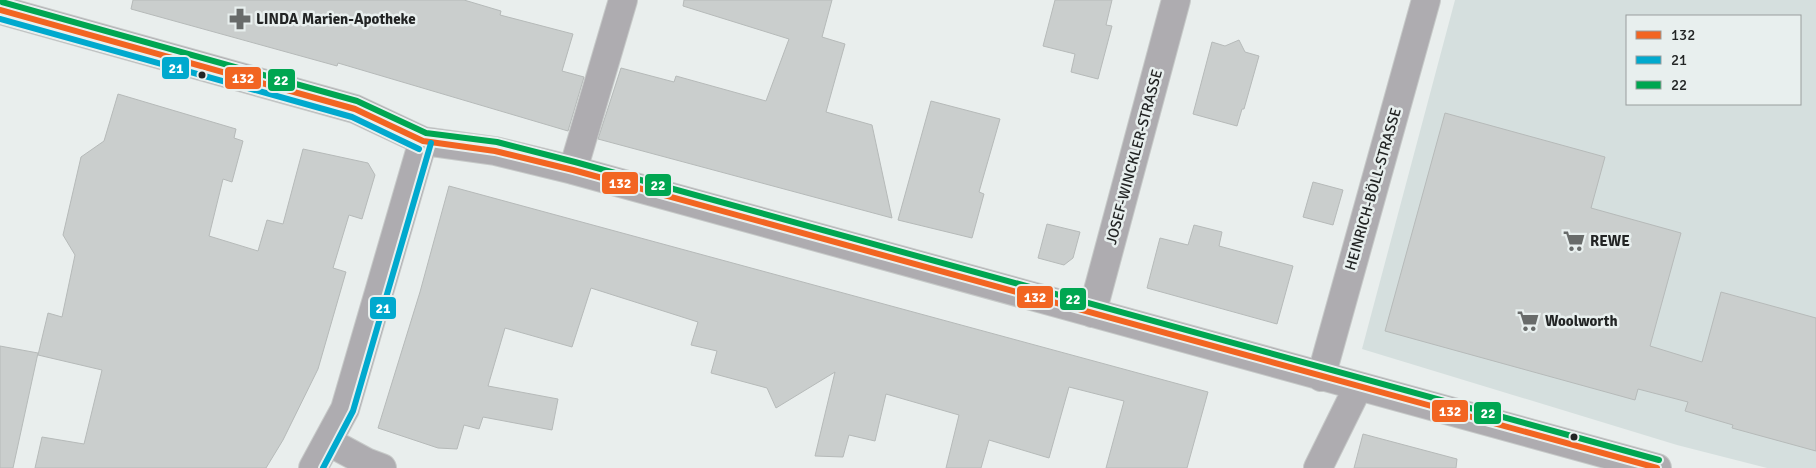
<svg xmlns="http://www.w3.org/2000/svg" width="1816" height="468" viewBox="0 0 1816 468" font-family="Signika,sans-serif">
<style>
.built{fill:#d5dfde;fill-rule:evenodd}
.building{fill:#cacecd;stroke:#b6bab9}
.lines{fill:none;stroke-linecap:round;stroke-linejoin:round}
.minor-casing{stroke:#c6c9c8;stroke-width:30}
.minor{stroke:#aeacb0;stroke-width:28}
.bus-1-casing{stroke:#e8efee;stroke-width:10}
.bus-2-casing{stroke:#e8efee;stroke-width:10}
.bus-3-casing{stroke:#e8efee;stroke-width:10}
.bus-1{stroke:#f26522;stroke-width:6}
.bus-2{stroke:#00a9ce;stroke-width:6}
.bus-3{stroke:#00a651;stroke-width:6}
.bus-dot{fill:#222424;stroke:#e8efee;stroke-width:2}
.labels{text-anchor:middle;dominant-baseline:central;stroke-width:5;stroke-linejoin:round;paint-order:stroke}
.poi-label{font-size:15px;font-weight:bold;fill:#222424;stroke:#e8efee;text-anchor:start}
.street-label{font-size:15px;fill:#222424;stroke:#e8efee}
.line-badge{stroke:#e8efee;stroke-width:2}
.badge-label{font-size:14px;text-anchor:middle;font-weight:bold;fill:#fff}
</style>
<rect width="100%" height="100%" fill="#e9eeed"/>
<path class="built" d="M1455,0H1816V468H1767L1677,445L1362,349ZM1627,16H1800V104H1627Z"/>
<path class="building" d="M133,0H464L501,11L500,15L573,34L562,71L584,77L568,131L338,63L337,66L131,9Z
M684,0H832L822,37L845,44L826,112L872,125L892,218L598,139L621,68L674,82L676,76L766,101L789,39L683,6Z
M1055,0H1112L1106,25L1112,26L1098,79L1071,72L1075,54L1043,46Z
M1239,40L1245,52L1259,56L1244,109H1242L1237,126L1193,114L1212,42L1225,46Z
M118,94L236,129L234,138L243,141L232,182L223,179L209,236L258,251L267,220L283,224L303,149L368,163L375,175L362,219L349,215L333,268L346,272L318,369L283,440L266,468H35L42,437L84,444L102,370L38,355L48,313L62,317L75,255L63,235L81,157L104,141Z
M931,101L1000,119L979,192L984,194L972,238L898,220Z
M1445,113L1605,157L1591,208L1681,233L1650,346L1702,362L1721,292L1816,318V451L1732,428L1733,425L1685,411L1688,402L1638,389L1635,400L1385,331Z
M1313,182L1343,190L1333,225L1303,217Z
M449,186L1208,392L1187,468H1106L1124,401L1069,387L1049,458L989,440L981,468H946L959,415L886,394L875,441L849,435L843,457L815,456L835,372L776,408L767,388L711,373L717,351L691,345L698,322L591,288L572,347L505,328L488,386L558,399L552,430L483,417L479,429L464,425L457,449L438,448L378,428L420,292Z
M1047,224L1080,232L1073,258L1064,265L1038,258Z
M1194,225L1222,232L1219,246L1293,266L1277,324L1147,288L1160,238L1188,245Z
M0,346L38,353L13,468H0Z
M1363,434L1457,459L1456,468H1354Z"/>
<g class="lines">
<g class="minor-casing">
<path id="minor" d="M0,10L355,109L423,141L495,151L573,170L1657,468
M573,170L623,0
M1092,313L1176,0
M1321,377L1426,0
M329,442L366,462L382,468
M313,468L345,409L423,141
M1318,468L1358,387"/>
</g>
<use href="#minor" class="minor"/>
<g class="bus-1-casing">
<path id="bus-1" d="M0,10L355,109L423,141L495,151L573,170L1657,468"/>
</g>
<g class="bus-2-casing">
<path id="bus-2" d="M0,19L352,117L419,149
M323,468L353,411L431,143"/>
</g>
<g class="bus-3-casing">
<path id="bus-3" d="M2,2L357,101L426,133L497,142L575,162L1659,460"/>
</g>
<use href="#bus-1" class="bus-1"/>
<use href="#bus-2" class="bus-2"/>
<use href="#bus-3" class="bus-3"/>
</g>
<defs>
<g id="pharmacy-bare" transform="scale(1.725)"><path d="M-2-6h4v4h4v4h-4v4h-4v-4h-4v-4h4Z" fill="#686b6a" stroke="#e8efee" stroke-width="2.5" paint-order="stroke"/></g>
<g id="supermarket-bare" transform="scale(1.725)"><path d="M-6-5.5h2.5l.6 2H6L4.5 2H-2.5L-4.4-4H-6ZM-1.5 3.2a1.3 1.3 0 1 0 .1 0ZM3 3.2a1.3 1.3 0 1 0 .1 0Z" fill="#686b6a" stroke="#e8efee" stroke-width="2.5" paint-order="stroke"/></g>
</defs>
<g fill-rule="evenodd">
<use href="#pharmacy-bare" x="240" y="19"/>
<use href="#supermarket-bare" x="1574" y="241"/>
<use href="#supermarket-bare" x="1528" y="321"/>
</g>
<g class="bus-dot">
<circle cx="202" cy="75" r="4.5"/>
<circle cx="1574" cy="437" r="4.5"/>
</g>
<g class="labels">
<g class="poi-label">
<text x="256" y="19">LINDA Marien-Apotheke</text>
<text x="1590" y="241">REWE</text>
<text x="1545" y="321">Woolworth</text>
</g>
<g class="street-label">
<text transform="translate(1134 157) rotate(-75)">JOSEF-WINCKLER-STRASSE</text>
<text transform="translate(1373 189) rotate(-74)">HEINRICH-BÖLL-STRASSE</text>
</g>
</g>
<g class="line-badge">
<rect x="161" y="56" width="29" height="24" rx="5" fill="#00a9ce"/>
<rect x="224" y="66" width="38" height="24" rx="5" fill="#f26522"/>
<rect x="267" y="68" width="29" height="24" rx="5" fill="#00a651"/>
<rect x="601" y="171" width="38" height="24" rx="5" fill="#f26522"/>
<rect x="644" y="173" width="28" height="24" rx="5" fill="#00a651"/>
<rect x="1016" y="285" width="38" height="24" rx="5" fill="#f26522"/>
<rect x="1059" y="287" width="28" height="24" rx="5" fill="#00a651"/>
<rect x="369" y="296" width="28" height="24" rx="5" fill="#00a9ce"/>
<rect x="1431" y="399" width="38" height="24" rx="5" fill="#f26522"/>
<rect x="1473" y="401" width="29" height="24" rx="5" fill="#00a651"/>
</g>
<g class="badge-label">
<text x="176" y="73">21</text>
<text x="243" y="83">132</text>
<text x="281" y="85">22</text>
<text x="620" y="188">132</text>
<text x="658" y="190">22</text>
<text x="1035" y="302">132</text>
<text x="1073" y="304">22</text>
<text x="383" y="313">21</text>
<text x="1450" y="416">132</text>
<text x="1488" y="418">22</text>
</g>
<rect x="1626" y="15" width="175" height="90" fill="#e8efee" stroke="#999e9d"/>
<rect x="1636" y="31" width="25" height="8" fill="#f26522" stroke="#999e9d"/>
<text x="1671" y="40" font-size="15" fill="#222424">132</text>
<rect x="1636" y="56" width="25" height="8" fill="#00a9ce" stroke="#999e9d"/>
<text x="1671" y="65" font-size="15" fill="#222424">21</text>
<rect x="1636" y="81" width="25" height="8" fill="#00a651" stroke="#999e9d"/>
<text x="1671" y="90" font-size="15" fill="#222424">22</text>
</svg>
